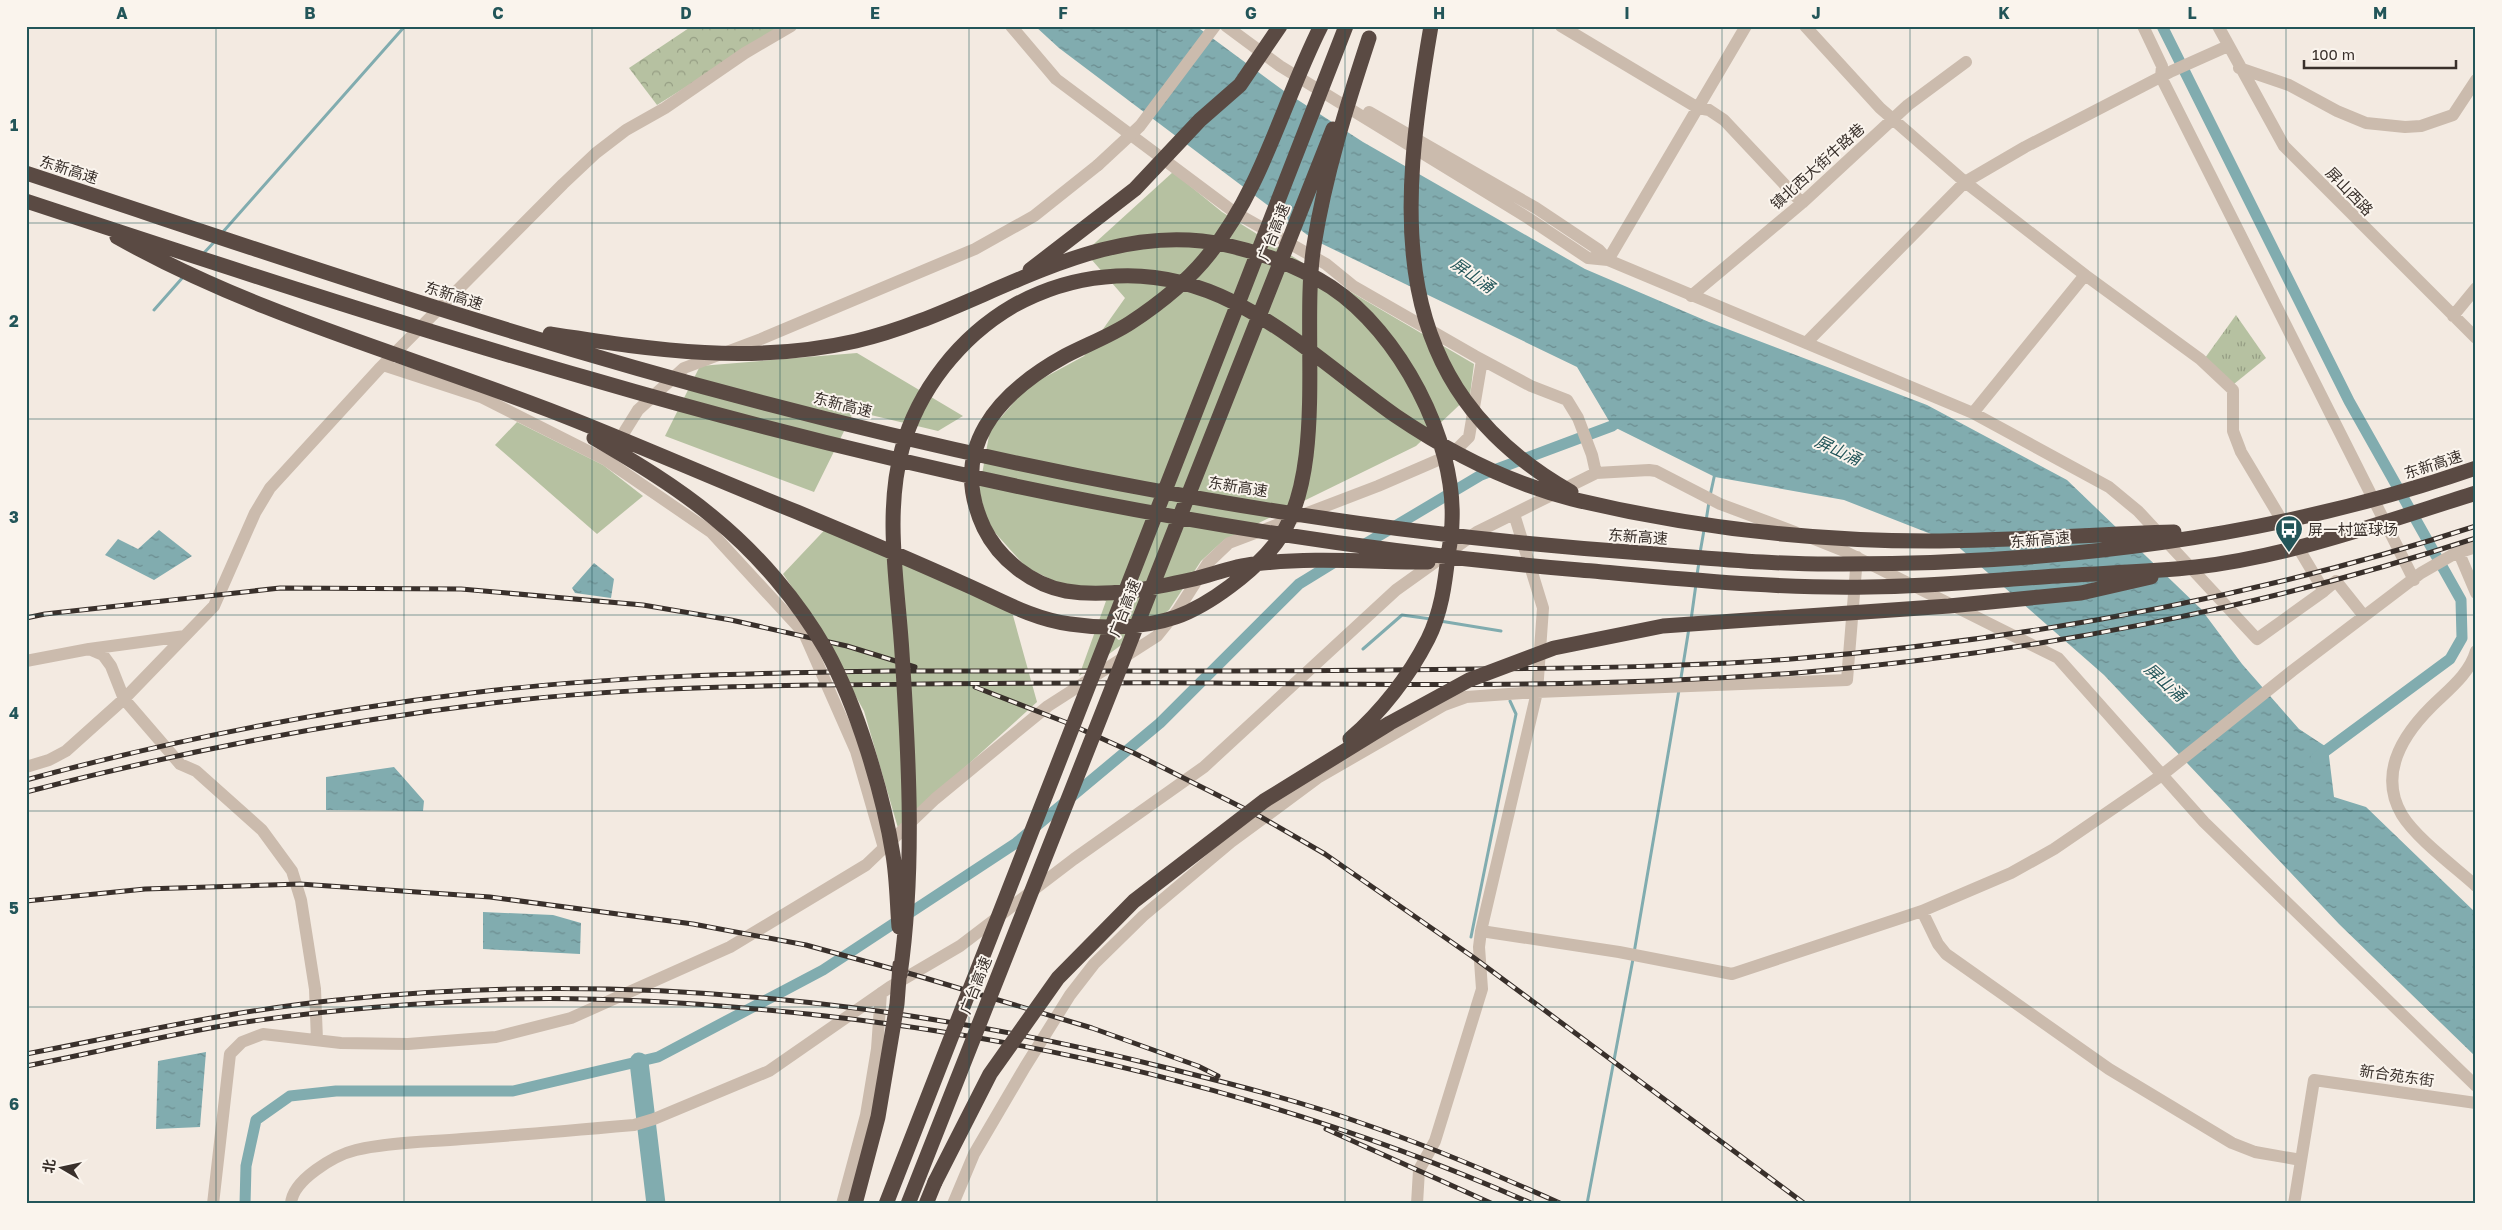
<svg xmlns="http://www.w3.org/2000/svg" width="2502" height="1230" viewBox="0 0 2502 1230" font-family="'Golos Text','Noto Sans SC',sans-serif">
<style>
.green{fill:#b6c1a1}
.forest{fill:url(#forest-crowns)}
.park{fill:url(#park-tufts)}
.water{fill:url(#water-ripples)}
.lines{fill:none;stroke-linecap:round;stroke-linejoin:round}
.stream{stroke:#81acaf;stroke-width:3}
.canal{stroke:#81acaf;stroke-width:11}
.river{stroke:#81acaf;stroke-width:19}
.street{stroke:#cbbbad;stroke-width:12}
.highway{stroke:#5a4a43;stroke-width:15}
.rail-casing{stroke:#39302b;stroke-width:5}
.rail{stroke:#faf4ed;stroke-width:3;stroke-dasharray:9;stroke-linecap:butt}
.street-bridge{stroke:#cbbbad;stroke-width:12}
.highway-bridge{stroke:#5a4a43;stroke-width:15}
.grid{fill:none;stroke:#225559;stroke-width:1;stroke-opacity:0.55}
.labels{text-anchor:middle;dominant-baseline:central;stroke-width:4;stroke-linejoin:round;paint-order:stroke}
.street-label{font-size:15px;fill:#39302b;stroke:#faf4ed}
.poi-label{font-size:15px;fill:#39302b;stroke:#faf4ed;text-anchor:start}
.water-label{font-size:16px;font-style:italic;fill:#225559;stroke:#faf4ed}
.neatline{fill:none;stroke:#225559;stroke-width:2}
.grid-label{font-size:16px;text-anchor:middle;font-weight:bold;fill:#225559}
</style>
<defs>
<pattern id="forest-crowns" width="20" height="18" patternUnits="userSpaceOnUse" patternTransform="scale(1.25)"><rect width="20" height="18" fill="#b6c1a1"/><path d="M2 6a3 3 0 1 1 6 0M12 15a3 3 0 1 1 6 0" fill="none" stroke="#959d83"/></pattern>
<pattern id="park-tufts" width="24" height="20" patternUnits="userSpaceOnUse" patternTransform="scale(1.25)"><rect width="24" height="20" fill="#b6c1a1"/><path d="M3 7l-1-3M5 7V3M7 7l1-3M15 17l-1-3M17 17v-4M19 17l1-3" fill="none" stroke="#959d83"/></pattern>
<pattern id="water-ripples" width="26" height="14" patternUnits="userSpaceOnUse" patternTransform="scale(1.25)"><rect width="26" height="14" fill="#81acaf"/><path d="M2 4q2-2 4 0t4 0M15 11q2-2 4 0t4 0" fill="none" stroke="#6b8c8f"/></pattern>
</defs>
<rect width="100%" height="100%" fill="#f3eae1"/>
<path class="green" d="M1173,172L1222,212L1327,278L1474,364L1470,395L1416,446L1224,540L1201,561L1169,610L1079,676L1106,601L1058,583L1026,567L989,526L979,491L990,430L1027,387L1084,356L1125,298L1085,252Z
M857,353L963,416L938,431L854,411L814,492L665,436L700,366Z
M517,422L603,465L643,496L597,534L495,445Z
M834,520L1012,612L1037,702L898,828L864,711L808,610L783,574Z"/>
<path class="forest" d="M692,26H784L657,105L629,68Z"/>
<path class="park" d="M2236,315L2266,358L2234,384L2205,358Z"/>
<path class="water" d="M1035,26H1196L1284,91L1363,142L1585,269L1709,322L1927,405L2067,480L2201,609L2242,664L2299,729L2328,748L2334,797L2366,807L2476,913V1057L2339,924L2104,675L1954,543L1844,500L1715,477L1612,426L1577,367L1314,240L1059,48Z
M159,530L192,556L154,580L105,555L118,539L138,549Z
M594,563L614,579L611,598L575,593L572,588Z
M394,767L424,801L423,811L326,810V777Z
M483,912L553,915L581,923L580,954L483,949Z
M206,1052L200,1127L156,1129L158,1061Z"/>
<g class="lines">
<path class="stream" d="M222,233L405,26
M203,254L216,240
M154,310L184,276
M1710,496L1715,473
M1706,521L1709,502
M1700,553L1704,530
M1697,575L1699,562
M1691,620L1696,584
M1440,621L1501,631
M1363,649L1402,615L1431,619
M1680,684L1689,628
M1471,937L1516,714L1510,701
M1634,953L1679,690
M1587,1204L1633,959"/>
<path class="canal" d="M2162,26L2349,401L2461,600L2462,638L2450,659L2316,758
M1360,547L1481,475L1612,426L1623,418
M245,1204L246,1166L256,1120L290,1096L336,1091H513L658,1057L823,970L1016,843L1160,723L1299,584L1338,560"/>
<path class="river" d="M639,1062L656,1204"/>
<path class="street" d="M1011,26L1056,79L1234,212L1326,264L1353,286L1475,356L1531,386L1567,400L1578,418L1592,455L1596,473
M1226,26L1280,66L1528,218L1588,258L1608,260L1973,413L2109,487L2138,511L2257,639L2324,591
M1561,26L1698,108L1709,110L1724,120L1802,203
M1805,26L1880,108L1965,182L2085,275L2200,359L2233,390V431L2241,452L2324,591L2336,581L2364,616
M2143,26L2162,66L2161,77L2414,580
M2218,26L2284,146L2476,338
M2239,68L2289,85L2337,111L2366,123L2405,127L2421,126L2453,115L2476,80
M1369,112L1536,208L1599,250L1608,260
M1608,260L1746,26
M1691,296L1802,203L1908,105L1966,62
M2453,316L2476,288
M1806,343L1965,182L2025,147L2172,71L2228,46
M383,365L481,397L606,460L711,532L804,633L856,751L884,848
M1973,413L2085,275
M615,447L638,410L684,368L761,339L975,249L1034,216L1098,165
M1814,539L1844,551L2058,658L2204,822L2476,1086
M2459,553L2476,593
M89,649L185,636
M2476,651C2469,675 2448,690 2431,707C2402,736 2378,774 2402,815C2416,838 2455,867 2476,886
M26,661L89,649L103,655L111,666L124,699L180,764L196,771L262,830L292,871L301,900L315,989L317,1040
M26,767L49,760L66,751L124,699L214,606L255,513L270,488L379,369L563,184L596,153L626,130L665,108L745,53L791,26
M1922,911L1938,944L1946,954L2109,1069L2232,1143L2255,1152L2301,1160
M1481,931L1619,952L1732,974L1922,911L2011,873L2054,849L2162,775L2292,671L2421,573L2454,554L2476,547
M213,1204L230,1054L242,1042L263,1034L341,1043L408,1044L496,1037L571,1018L730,947L866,865L935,799L1048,706L1157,636L1178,610L1208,563L1229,543L1378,486L1452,454L1469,437L1482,360
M291,1204C292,1180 335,1155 356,1150C390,1142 428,1142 462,1139C520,1135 577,1130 634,1125L654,1119L769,1071L890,987L960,946L1074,859L1204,767L1396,590L1477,532L1596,473L1649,470L1656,471L1720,504L1795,532
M842,1204L866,1115L877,1049L881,993
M953,1204L974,1154L1025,1067L1070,995L1094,964L1143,916L1231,842L1319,777L1444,705L1466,697L1537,692L1847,680L1857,557
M1417,1204L1419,1170L1435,1141L1482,989L1479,947L1481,931L1537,692L1543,608L1514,514
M2294,1204L2314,1080L2476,1103"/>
<path class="highway" d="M926,1204L935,1182"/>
<g class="rail-casing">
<path id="rail" d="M26,618L45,614L280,588L461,589L643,605L731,620L847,646L915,667
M975,687L1065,722L1134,753L1261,817L1325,854L1473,957L1805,1204
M26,780C172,740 321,711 471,693C610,676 751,673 892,671C1088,671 1283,672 1478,669C1583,668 1687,667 1791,659C2023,640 2255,598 2476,526
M26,792C179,752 335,722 492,703C598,690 705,687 811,685C946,684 1081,682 1216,683C1413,685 1610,688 1807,672C2029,653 2263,608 2476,538
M26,901L145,889L300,884L490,897L693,924L806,945L915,975L1092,1028L1198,1066L1218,1076
M26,1054C131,1034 230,1011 337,1000C613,971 891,999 1159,1066C1228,1083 1297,1100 1364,1124C1432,1147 1497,1175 1562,1204
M26,1066C100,1052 172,1033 246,1022C335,1009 427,1002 516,999C596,997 676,1002 756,1009C1023,1032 1288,1096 1533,1204
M1326,1129L1493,1204"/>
</g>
<use href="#rail" class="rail"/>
<path class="street-bridge" d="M1098,165L1140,126L1215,26"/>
<path class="highway-bridge" d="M1321,26C1283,101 1263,187 1210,253C1189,280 1159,304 1130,323C1110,336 1086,345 1065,356C998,393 947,449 984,528C999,559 1032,585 1066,591C1107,598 1154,588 1194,579C1214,574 1234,566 1254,564C1311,557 1371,562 1428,562
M1431,26C1399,212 1382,385 1571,492
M26,173C178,223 329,275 482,322C854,438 1252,526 1642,553C1709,558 1776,565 1843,564C2056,564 2274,538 2476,468
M26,201C214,263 402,325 591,379C913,473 1245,542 1580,570C1676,578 1772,589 1869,587C1932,586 1995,580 2057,576C2103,573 2150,572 2196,567C2291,556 2384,522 2476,493
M117,237C254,314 404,354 549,410C632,442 714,479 797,512C852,535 907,558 962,583C997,598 1031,619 1070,624C1103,629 1144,628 1176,617C1210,605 1254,571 1276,543C1329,474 1300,329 1314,245C1325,175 1347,105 1369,38
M1030,270L1135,189L1200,120L1240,85L1280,26
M550,334C655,350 751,365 856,341C979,313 1094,216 1226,245C1262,253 1299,266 1331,287C1399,332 1456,439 1452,522C1452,533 1450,544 1448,555C1445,584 1441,613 1428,639C1408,678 1383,710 1350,739
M594,438C635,462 677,487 714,518C758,554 798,601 826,650C857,706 883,793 893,855C897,879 897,903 899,927
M900,975C915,869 909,760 902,653C898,586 884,515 902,449C918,390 960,337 1013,306C1042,290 1072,280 1105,277C1225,264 1307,353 1396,416C1449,452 1510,483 1572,499C1689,527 1810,541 1930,541C2012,541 2093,534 2174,532
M935,1182L990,1074L1058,978L1134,901L1264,801L1390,723L1469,680L1554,648L1663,626L1949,606L2081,593L2151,577
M855,1204L878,1117L897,1004L900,965
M886,1204C1038,810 1194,419 1346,26
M908,1204L1333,129"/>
</g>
<path class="grid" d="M216,26V1204M404,26V1204M592,26V1204M780,26V1204M969,26V1204M1157,26V1204M1345,26V1204M1533,26V1204M1722,26V1204M1910,26V1204M2098,26V1204M2286,26V1204M26,223H2476M26,419H2476M26,615H2476M26,811H2476M26,1007H2476"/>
<defs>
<g id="bus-pin" transform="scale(1.4375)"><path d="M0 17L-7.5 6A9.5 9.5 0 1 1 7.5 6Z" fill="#225559" stroke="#faf4ed"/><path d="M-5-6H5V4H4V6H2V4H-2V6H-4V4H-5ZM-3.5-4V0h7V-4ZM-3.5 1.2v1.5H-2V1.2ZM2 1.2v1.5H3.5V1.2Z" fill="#fff"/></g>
</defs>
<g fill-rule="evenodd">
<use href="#bus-pin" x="2289" y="529"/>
</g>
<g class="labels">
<g class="street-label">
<text transform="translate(1817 166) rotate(-42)">镇北西大街牛路巷</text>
<text transform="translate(69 169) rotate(18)">东新高速</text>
<text transform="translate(2350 191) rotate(46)">屏山西路</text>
<text transform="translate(1273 232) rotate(-68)">广台高速</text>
<text transform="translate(454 295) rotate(18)">东新高速</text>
<text transform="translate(843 404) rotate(14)">东新高速</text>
<text transform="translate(2433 464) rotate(-18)">东新高速</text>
<text transform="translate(1238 486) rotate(9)">东新高速</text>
<text transform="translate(1638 536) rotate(4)">东新高速</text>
<text transform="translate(2040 539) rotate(-5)">东新高速</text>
<text transform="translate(1124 608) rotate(-68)">广台高速</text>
<text transform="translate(975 985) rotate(-68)">广台高速</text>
<text transform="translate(2397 1075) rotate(8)">新合苑东街</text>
</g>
<g class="poi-label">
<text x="2308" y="529">屏一村篮球场</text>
</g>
<g class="water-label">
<text transform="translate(1473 275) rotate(35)">屏山涌</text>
<text transform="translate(1838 450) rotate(25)">屏山涌</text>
<text transform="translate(2165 682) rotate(42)">屏山涌</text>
</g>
</g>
<rect width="2502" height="1230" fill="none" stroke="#faf4ed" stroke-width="55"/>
<g transform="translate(62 1168) rotate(279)" stroke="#faf4ed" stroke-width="4" paint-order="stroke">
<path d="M0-4L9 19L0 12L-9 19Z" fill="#39302b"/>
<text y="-8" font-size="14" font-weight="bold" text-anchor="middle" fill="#39302b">北</text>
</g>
<path d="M2304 60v8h152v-8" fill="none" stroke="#39302b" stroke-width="2.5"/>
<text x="2312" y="60" font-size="15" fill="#39302b" stroke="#faf4ed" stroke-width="4" paint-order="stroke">100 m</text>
<rect x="28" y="28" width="2446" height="1174" class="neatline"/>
<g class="grid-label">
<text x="122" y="19">A</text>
<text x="310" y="19">B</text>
<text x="498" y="19">C</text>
<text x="686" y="19">D</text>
<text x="875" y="19">E</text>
<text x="1063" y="19">F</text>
<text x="1251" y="19">G</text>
<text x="1439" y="19">H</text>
<text x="1627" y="19">I</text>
<text x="1816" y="19">J</text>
<text x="2004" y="19">K</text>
<text x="2192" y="19">L</text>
<text x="2380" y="19">M</text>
<text x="14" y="131">1</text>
<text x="14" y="327">2</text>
<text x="14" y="523">3</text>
<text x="14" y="719">4</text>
<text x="14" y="914">5</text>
<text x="14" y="1110">6</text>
</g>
</svg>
